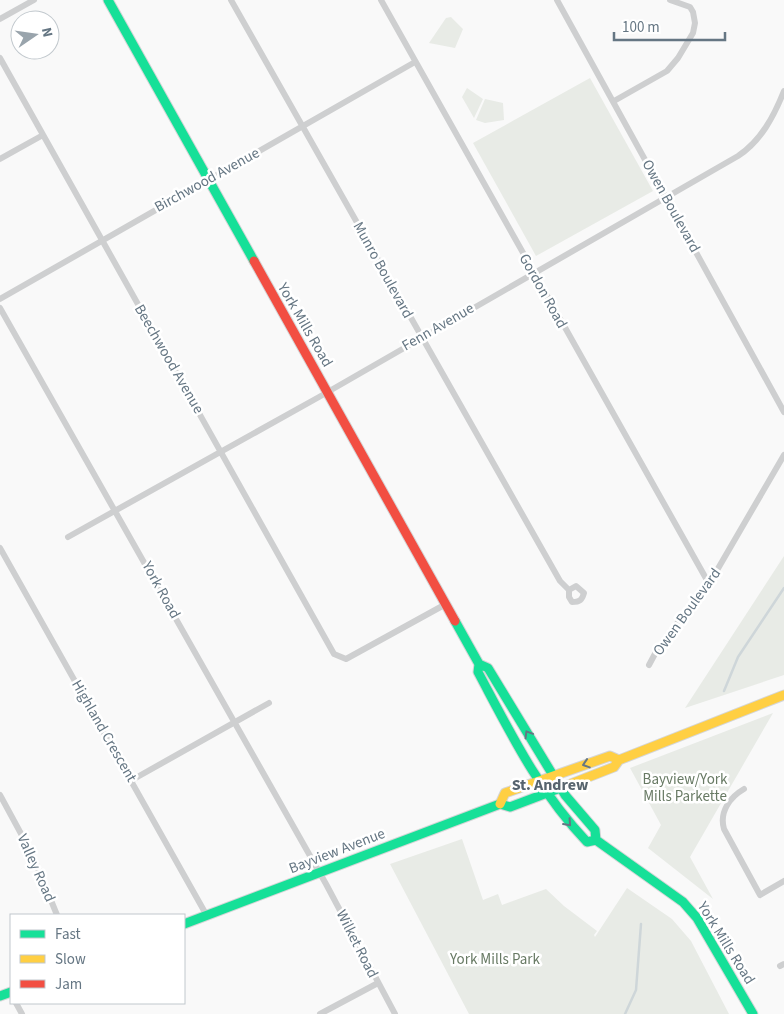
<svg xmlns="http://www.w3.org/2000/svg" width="784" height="1014" viewBox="0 0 784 1014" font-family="'Source Sans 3',sans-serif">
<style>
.green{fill:#e8ebe6}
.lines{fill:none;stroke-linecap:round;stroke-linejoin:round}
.stream{stroke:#ced6d9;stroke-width:2.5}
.fast-casing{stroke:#d5d6d7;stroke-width:11}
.slow-casing{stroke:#d5d6d7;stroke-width:11}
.jam-casing{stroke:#d5d6d7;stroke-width:11}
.street{stroke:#cecfd0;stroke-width:6}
.fast{stroke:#16e098;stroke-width:9}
.slow{stroke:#ffcf43;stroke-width:9}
.jam{stroke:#f24e42;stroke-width:9}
.oneway{stroke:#657683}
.labels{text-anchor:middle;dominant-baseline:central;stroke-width:5;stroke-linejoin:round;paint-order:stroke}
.street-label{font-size:15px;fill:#657683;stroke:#fff}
.park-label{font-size:15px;fill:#687a64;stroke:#fff}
.neighbourhood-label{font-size:16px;font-weight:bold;fill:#57646e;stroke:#fff}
</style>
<rect width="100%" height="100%" fill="#f9f9f9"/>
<path class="green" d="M451,17L463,29L455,48L429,43L446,18Z
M590,78L653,191L536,256L473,143Z
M467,88L483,99L474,118L462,97Z
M485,99L503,103L504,120L485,123L476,120Z
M784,556V675L685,708Z
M773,713L690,857L713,899L648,848L661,825L630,768Z
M462,839L483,900L498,894L502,905L546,889L564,906L597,931L594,935L595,937L627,888L672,919L691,941L729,1014H469L390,864Z"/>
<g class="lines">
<path class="stream" d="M724,691L738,657L784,588
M625,1014L636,990L641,924"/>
<g class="fast-casing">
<path id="fast" d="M108,0L254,261
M455,621L479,664L478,672C510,732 539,792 587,842L596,840
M479,664L488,668L565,795L595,830L596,840L683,902L697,918L753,1014
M184,924L500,804L510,807L568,785
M0,996L11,992"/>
</g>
<g class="slow-casing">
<path id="slow" d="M568,785L614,767L619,760L784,695
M500,804L505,793L610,756L619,760"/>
</g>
<g class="jam-casing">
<path id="jam" d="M254,261L455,621"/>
</g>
<path class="street" d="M231,0L560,581L569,590V597L572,602C580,602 582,600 584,593L576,586L569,590
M381,0L708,582
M557,0L784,412
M0,19L34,0
M0,58L334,654L346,659L446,604
M614,101L667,71L678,58L693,33L695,23L693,12L690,7L670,0
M0,159L43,135
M0,299L415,62
M0,308L326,884L395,1014
M68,537L319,397L738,156C761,141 774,116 784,91
M0,548L207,916
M649,665L657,650L716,572L784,455
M132,780L269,703
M744,789C730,797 719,812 724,829L760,895L784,881
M0,795L32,854L57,915
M780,966L784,964
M16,1003L22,1014
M320,1014L378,983"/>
<use href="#fast" class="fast"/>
<use href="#slow" class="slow"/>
<use href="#jam" class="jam"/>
</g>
<defs><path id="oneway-chevron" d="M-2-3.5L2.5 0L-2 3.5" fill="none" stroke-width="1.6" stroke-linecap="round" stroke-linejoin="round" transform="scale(1.25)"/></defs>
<g class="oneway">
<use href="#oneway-chevron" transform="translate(528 734) rotate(-121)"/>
<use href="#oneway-chevron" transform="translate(586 764) rotate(162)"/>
<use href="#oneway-chevron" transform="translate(568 823) rotate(48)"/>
</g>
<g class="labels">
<g class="street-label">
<text transform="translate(207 180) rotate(-29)">Birchwood Avenue</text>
<text transform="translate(671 206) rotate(61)">Owen Boulevard</text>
<text transform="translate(383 270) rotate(61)">Munro Boulevard</text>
<text transform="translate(543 291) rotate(61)">Gordon Road</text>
<text transform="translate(305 325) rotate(60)">York Mills Road</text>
<text transform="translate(438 327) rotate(-30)">Fenn Avenue</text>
<text transform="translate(169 359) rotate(60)">Beechwood Avenue</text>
<text transform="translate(161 590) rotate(61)">York Road</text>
<text transform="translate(687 612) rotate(-54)">Owen Boulevard</text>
<text transform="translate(104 731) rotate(60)">Highland Crescent</text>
<text transform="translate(337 851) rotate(-21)">Bayview Avenue</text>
<text transform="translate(36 868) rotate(66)">Valley Road</text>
<text transform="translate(726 943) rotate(58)">York Mills Road</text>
<text transform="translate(357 944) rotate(63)">Wilket Road</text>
</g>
<g class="park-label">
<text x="685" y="779">Bayview/York<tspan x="685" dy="17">Mills Parkette</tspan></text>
<text x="495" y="959">York Mills Park</text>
</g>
<g class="neighbourhood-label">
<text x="550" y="785">St. Andrew</text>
</g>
</g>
<rect x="10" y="914" width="175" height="90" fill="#ffffff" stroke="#c1c8cd"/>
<rect x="20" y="930" width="25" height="8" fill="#16e098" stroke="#c1c8cd"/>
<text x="55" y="939" font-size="15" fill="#657683">Fast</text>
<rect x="20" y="955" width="25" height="8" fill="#ffcf43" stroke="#c1c8cd"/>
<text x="55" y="964" font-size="15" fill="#657683">Slow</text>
<rect x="20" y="980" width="25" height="8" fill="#f24e42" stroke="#c1c8cd"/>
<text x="55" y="989" font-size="15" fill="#657683">Jam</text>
<g transform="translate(35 35) rotate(77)"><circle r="24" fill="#ffffff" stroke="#c1c8cd"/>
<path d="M0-4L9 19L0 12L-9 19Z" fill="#99a4ac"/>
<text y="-8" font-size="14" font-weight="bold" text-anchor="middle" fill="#657683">N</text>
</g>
<path d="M614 32v8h111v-8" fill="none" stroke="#657683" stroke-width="2.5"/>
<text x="622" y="32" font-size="15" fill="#657683" stroke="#ffffff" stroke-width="4" paint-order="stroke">100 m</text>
</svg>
